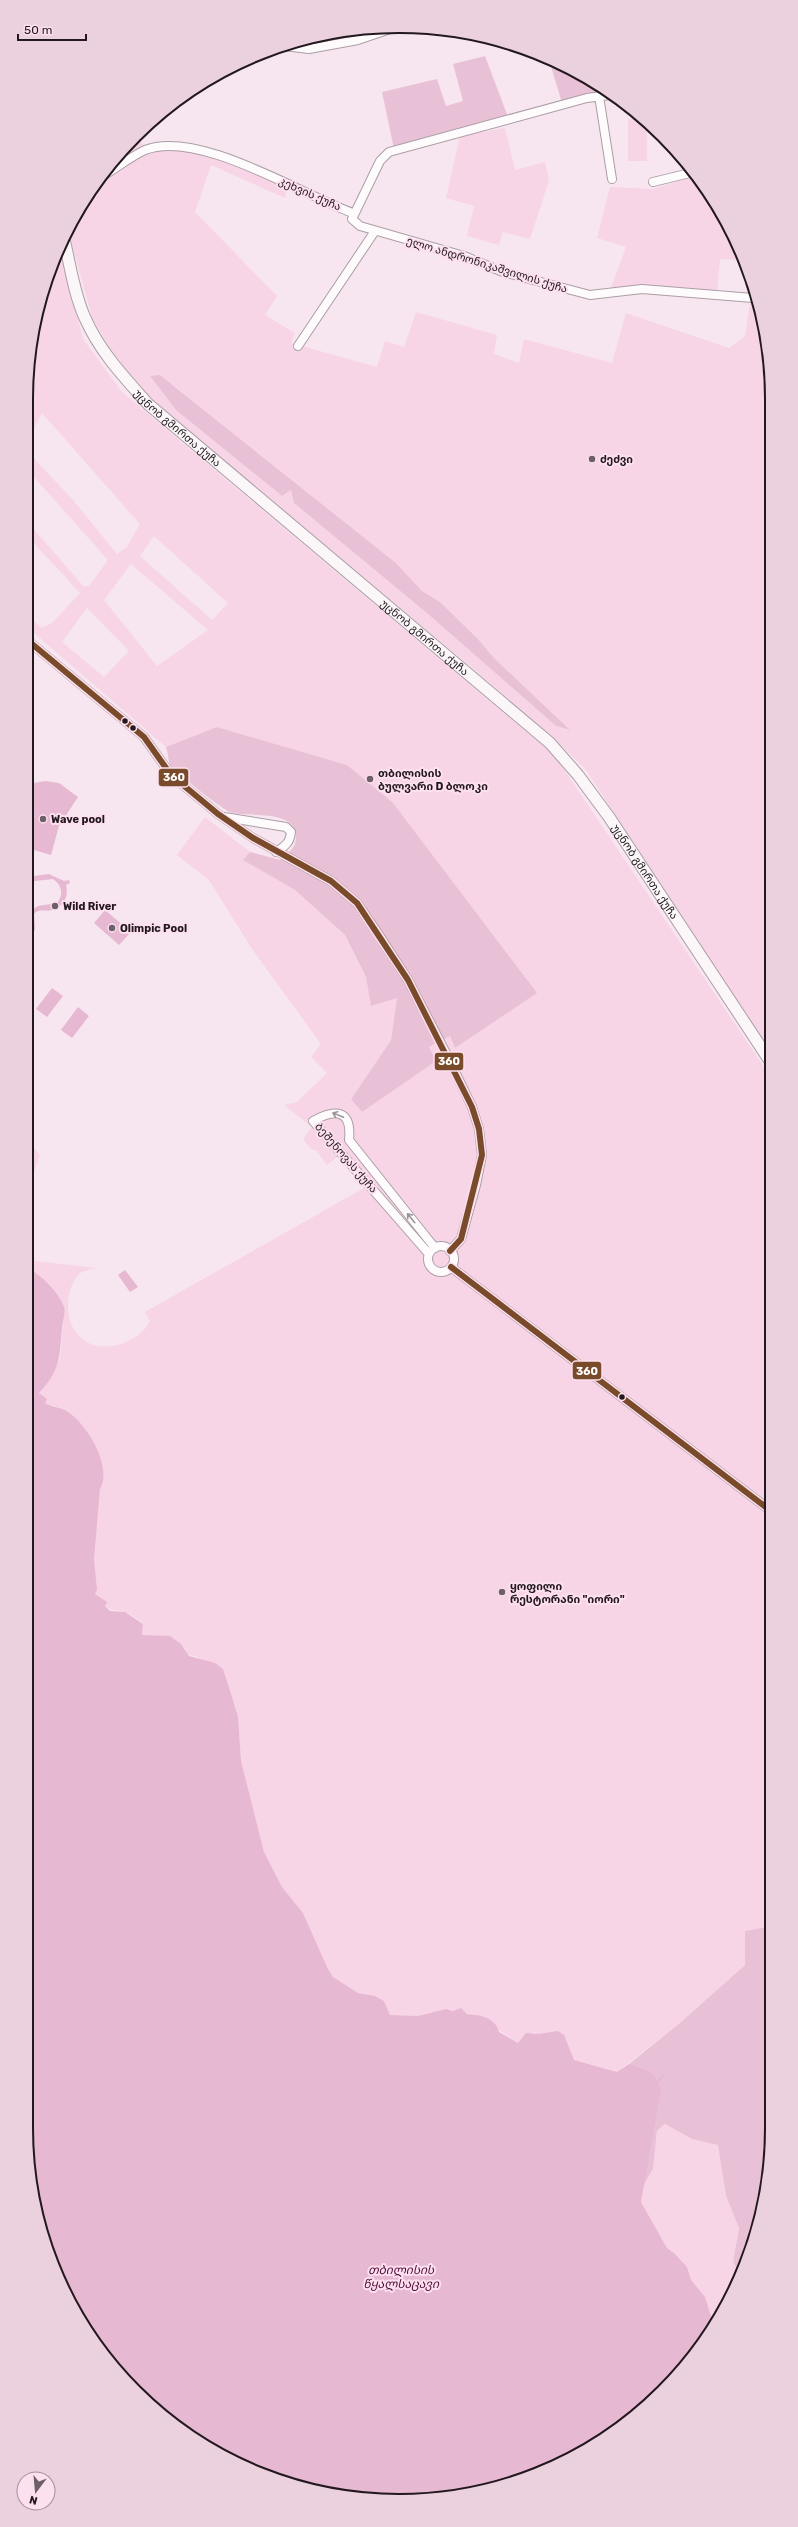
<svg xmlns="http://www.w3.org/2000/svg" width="798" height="2527" viewBox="0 0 798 2527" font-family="Rubik,'Noto Sans Georgian',sans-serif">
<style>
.green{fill:#f8d4e7;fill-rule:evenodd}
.forest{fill:#e9c1d6}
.water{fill:#e6b8d1}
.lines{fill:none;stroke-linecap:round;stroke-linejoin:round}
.stream{stroke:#e6b8d1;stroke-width:2.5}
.street-casing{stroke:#ab9ea5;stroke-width:10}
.secondary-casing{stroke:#ab9ea5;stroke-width:13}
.street{stroke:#fefbfd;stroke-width:8}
.secondary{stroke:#fbf7f9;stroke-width:11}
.bus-1-casing{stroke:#fde0ef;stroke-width:9}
.bus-1{stroke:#7a4b2a;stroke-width:6}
.oneway{stroke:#9b9599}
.poi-dot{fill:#6d6067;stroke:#fde0ef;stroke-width:1.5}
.bus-dot{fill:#22181e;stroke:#fde0ef;stroke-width:1.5}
.labels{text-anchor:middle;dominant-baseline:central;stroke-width:4;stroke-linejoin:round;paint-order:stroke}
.street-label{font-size:11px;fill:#22181e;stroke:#fde0ef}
.poi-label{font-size:11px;font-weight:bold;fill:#22181e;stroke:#fde0ef;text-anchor:start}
.water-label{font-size:12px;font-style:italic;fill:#500d39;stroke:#fde0ef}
.rim{fill:none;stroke:#22181e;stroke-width:2}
.line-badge{stroke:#fde0ef;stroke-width:1.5}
.badge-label{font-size:11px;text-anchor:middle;font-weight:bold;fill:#fff}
</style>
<rect width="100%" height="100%" fill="#f7e6ef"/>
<path class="green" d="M628,119H642L647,123V161H628Z
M505,128L515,170L545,162L549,181L530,239L503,232L499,245L467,236L474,206L446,198L460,136Z
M137,134L145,148L113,163L135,135Z
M168,149C201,151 259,171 287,190L285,198L211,165L195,212L277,296L265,315L295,333L291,343L377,367L385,341L404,347L416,312L497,335L494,354L519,363L524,339L612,363L626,313L729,348L745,336L750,302L754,301L769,350L770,1053L586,770L553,737L458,656L169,416L129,376L115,357L92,317L68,230C78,213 86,192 100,178C113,165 150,153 168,149ZM150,376L172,384L396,563L422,591L440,602L478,639L494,658L569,730L556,726L428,614L294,503L291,490L282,496L176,410Z
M693,177L733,234L741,260L720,259L717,292L647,287L611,288L626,247L597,238L610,187L652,189Z
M59,247L83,339L122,392L555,756L770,1076L772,1926L745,1931V1965L681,2022L617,2072L574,2060L534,2032L518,2043L476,2015L446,2009L418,2016L390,2015L384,2001L375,1996L358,1993L333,1977L328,1969L303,1913L282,1887L264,1852L241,1761L238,1716L235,1704L197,1657L185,1654L186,1649C173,1635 160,1636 142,1635L143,1623C138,1620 133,1616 127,1613C116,1608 106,1614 103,1599L95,1594L94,1560L100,1489C115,1467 84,1423 65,1410C60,1407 51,1406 45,1403L39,1393L60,1359L64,1308L26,1267V1260L96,1268C91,1269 83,1271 79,1274C65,1289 64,1321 79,1336C98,1357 139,1344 150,1321L145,1312L364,1188L337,1157L327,1165L316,1150H312L303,1139L312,1127L284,1105L297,1102L327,1073L311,1057L321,1044L252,949L209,880L177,855L205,817L250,852L244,860L295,890L345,935L366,977L371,1005L397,997L391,1040L351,1098L362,1112L436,1060L429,1047L450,1036L455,1048L536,993L393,804L347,765L217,727L166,747L26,626V614L42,628L52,623L80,593L30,539L26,533V520L84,587L90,585L108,560L26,468V450L73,500L117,554L127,547L140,524L42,413L26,444V399L33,326L54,256ZM154,536L228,603L212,620L140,556ZM131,564L208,630L157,666L104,600ZM87,608L129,651L104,677L62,642Z
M26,1139L40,1155L26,1194Z
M666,2124L692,2139L719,2145L726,2196L739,2228L733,2262L741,2276L709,2335L708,2311L705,2297L691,2281L687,2267L675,2254L667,2248L641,2202L642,2188L653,2169L657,2131Z"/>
<path class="forest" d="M370,29C343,38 320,48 292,44L326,33Z
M485,56L508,117L394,149L382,92L437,79L446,106L463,101L453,64Z
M550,63L585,76L606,92L562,103Z
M160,375L396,563L422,591L440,602L478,639L494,658L570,730L556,726L428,614L294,503L291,490L282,496L176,410L150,376Z
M217,727L347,765L393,803L537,993L455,1048L450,1036L429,1047L436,1061L362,1112L351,1099L391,1040L397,998L371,1006L366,977L345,935L295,890L243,860L250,852L280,860C288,854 297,847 296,836C295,808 247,818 230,812C223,810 173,770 170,765C168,759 168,752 166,747Z
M772,1926V2128L765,2201L741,2276L733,2262L739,2228L726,2196L718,2145L692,2139L665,2124L657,2131L653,2169L642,2188L636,2069L629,2064L681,2022L745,1965V1931Z"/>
<path class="water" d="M46,781L59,783L78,797L59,826L51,855L27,848L34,820L33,783Z
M49,874L64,881L69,880L70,883L66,885C69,896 64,907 52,910C47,912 42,909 36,912L34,914L35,930L26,938V932L31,925L32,910L38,906L57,903C64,895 62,885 53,879L26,882V877Z
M105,910L131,932L119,945L94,923Z
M52,988L63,996L47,1017L36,1009Z
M78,1007L89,1016L72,1038L61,1030Z
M26,1267C40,1274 59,1292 64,1307C66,1314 62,1321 62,1328C59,1358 61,1369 39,1393L47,1399L45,1403C51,1407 59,1407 65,1410C85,1421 114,1467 100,1489L94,1560L97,1590L95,1594L107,1602L105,1606L110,1611L125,1612L143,1624L142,1635L170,1636L181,1644L189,1656L215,1663L223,1669L238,1716L241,1761L264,1852L282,1887L303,1913L328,1969L333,1977L358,1993L375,1996L384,2001L390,2015L418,2016L446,2009L453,2011L461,2008L467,2014C480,2015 495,2017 499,2032L518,2043L526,2033L539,2034L558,2031L564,2035L574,2060L617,2072L629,2064L649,2071L655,2077L661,2090L641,2202L667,2248L675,2254L687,2267L691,2280L705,2297L714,2326L709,2335L663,2392L606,2438L495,2488L423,2500L351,2498L234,2462L172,2424L119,2374L54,2271L33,2201L26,2128Z
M125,1270L138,1287L130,1292L118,1275Z"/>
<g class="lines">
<path class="stream" d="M657,2083L663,2076"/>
<g class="street-casing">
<path id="street" d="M284,46L309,49L358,40L399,26
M610,95L587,98L389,152L380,161L352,219L360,226L464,256L503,272L590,295L642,289L753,298
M599,96L612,179
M101,177C115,169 130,157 145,150C198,129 300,194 353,213
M653,182L690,173
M298,346L375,231
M26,639L144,737L171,775L218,814L253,838L331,881L357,903L379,935L408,980L446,1053L472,1107L479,1129L482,1155L476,1185L461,1239L450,1251
M224,817L286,827L291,832C290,843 285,846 276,852
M428 1259a13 13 0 1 1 26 0a13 13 0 1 1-26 0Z
M429,1254L313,1121C336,1108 352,1110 349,1140L435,1248
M451,1267L771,1511"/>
</g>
<g class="secondary-casing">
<g id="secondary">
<path id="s1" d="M64,239C70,264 74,294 85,318C100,352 124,377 148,404L550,743L578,775L609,817L770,1061"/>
</g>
</g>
<use href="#street" class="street"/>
<use href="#secondary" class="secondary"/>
<g class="bus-1-casing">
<path id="bus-1" d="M26,639L144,737L171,775L218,814L253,838L331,881L357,903L408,980L472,1107L479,1129L482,1155L461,1239L450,1251
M451,1267L771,1511"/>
</g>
<use href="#bus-1" class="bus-1"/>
</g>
<defs><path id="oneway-shaft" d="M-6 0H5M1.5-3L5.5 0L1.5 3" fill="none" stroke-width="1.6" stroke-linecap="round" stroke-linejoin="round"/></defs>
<g class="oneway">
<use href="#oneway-shaft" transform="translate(338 1115) rotate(-158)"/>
<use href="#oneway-shaft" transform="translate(411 1218) rotate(-129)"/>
</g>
<g class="poi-dot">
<circle cx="592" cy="459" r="4"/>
<circle cx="370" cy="779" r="4"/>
<circle cx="43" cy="819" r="4"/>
<circle cx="55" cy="906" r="4"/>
<circle cx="112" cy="928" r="4"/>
<circle cx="502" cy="1592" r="4"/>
</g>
<g class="bus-dot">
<circle cx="125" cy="721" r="3.5"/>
<circle cx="133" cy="728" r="3.5"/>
<circle cx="622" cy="1397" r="3.5"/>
</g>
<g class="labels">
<g class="street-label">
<text transform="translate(310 194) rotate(24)">კეხვის ქუჩა</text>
<text transform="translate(487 265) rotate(17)">ელო ანდრონიკაშვილის ქუჩა</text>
<text stroke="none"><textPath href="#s1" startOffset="227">უცნობ გმირთა ქუჩა</textPath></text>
<text stroke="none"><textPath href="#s1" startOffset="551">უცნობ გმირთა ქუჩა</textPath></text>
<text stroke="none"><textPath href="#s1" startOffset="875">უცნობ გმირთა ქუჩა</textPath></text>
<text transform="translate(346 1158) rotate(49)">ბეშენოვას ქუჩა</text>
</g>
<g class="poi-label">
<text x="600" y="459">ძეძვი</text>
<text x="378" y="773">თბილისის<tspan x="378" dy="13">ბულვარი D ბლოკი</tspan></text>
<text x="51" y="819">Wave pool</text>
<text x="63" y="906">Wild River</text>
<text x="120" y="928">Olimpic Pool</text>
<text x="510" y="1586">ყოფილი<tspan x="510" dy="13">რესტორანი "იორი"</tspan></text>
</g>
<g class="water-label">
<text x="401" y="2270">თბილისის<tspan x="401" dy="14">წყალსაცავი</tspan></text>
</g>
</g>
<path d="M0 0H798V2527H0ZM399 33H399A366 366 0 0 1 765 399V2128A366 366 0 0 1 399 2494H399A366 366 0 0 1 33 2128V399A366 366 0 0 1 399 33Z" fill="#ebd0de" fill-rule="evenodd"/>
<path class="rim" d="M399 33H399A366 366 0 0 1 765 399V2128A366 366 0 0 1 399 2494H399A366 366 0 0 1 33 2128V399A366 366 0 0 1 399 33Z"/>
<g class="line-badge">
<rect x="158" y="768" width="31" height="19" rx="4" fill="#7a4b2a"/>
<rect x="434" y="1052" width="30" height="19" rx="4" fill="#7a4b2a"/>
<rect x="572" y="1361" width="30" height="19" rx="4" fill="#7a4b2a"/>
</g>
<g class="badge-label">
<text x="174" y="781">360</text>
<text x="449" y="1065">360</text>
<text x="587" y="1375">360</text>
</g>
<g transform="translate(36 2491) rotate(196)"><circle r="19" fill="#fde0ef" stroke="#a5909b"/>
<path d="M0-3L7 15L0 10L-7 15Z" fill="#6d6067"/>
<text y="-6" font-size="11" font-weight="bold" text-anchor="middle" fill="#22181e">N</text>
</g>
<path d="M18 34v6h68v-6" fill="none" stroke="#22181e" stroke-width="2"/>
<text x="24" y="34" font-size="12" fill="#22181e" stroke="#fde0ef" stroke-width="3" paint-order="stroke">50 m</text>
</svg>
